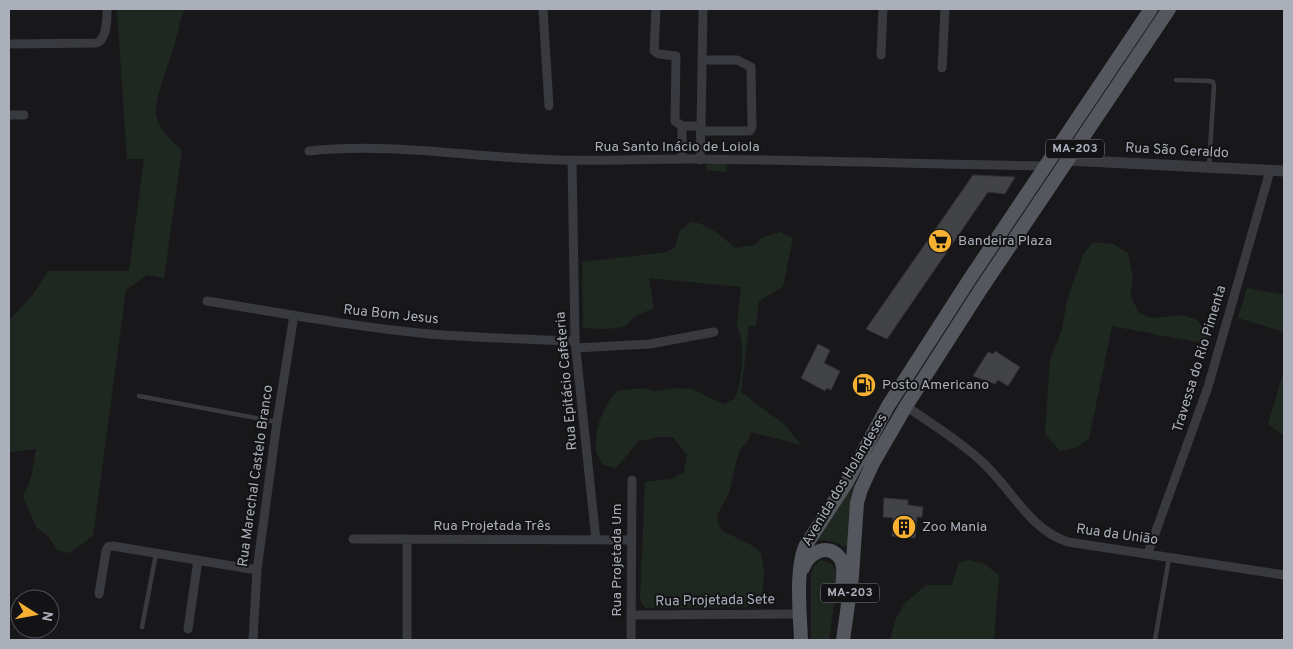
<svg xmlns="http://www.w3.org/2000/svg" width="1293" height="649" viewBox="0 0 1293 649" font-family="Overpass,sans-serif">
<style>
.green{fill:#1f2820}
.building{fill:#424347;stroke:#323236}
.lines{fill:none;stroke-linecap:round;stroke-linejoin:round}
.service{stroke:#393a3f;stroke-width:4.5}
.minor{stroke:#393a3f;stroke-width:9}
.tertiary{stroke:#393a3f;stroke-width:11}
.primary{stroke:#55575e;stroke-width:14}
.labels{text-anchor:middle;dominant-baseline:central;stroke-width:4;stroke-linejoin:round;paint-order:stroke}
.shield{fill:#131315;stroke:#7d8088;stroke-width:1}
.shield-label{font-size:12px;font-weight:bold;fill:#aaafba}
.street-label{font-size:14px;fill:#aaafba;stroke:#131315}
.poi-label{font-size:14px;fill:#aaafba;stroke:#131315;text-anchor:start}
</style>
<rect width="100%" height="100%" fill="#18181a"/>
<path class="green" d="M117,9H185C179,21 178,33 174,46C170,60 154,100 156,113C158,130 171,140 182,150L164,278L147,275L126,290L93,536L70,553L57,550L48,536L36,527L23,497L31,478L36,449L9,452V320L32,296L48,271H129L144,159H127Z
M728,163L726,172L706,170L707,164Z
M691,222C708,223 722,237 735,248L754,245L763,237L780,232L793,238L783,287L759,301L756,326L749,325L741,392L786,426L801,445L751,432L749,439L739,451L729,493L717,516L718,524L723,531L753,546L761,553L764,571L762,597L746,607L645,608L640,600L645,482L671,479L684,472L687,455L673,437H658L639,441L616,468L603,465C600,461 597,455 596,450C594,429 603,406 617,391L642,388L656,391L677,388L692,389L723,404L734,399L739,387L742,367V343L737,325L741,287L649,278L654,308L635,316L626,326L608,329L583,328L582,262L667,252L675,247L680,230Z
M1093,242L1113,244L1128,253L1133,277L1130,295L1139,313L1152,318L1183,315L1197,320L1209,335L1207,344L1112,326L1089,439L1075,448L1060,451L1045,434L1050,359L1062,330L1067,300L1083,255Z
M1247,288L1284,295V332L1238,318Z
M1284,370V436L1268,424Z
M853,482L855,486L847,546L844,547L836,542L819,540L818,539Z
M821,560L831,563L838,575L829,640H811V574L814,566Z
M969,560L983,563L999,575L994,640H890L896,618L905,603L926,585H952L959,562Z"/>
<path class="building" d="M973,175L1015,177L1005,194L988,192L887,339L866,329Z
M818,344L830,350L824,363L840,371L831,390L827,388L825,391L801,378Z
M995,351L1020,367L1008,386L998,380L995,384L973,376L988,352L993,354Z
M884,498L908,500V505L923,507L922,517H917L915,538L892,536L893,518L883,517Z"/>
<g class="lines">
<path class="service" d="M1176,80L1209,81L1213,82L1214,86L1209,167
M139,396L277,422
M142,627L156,554
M1155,640L1169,558"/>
<path class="minor" d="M543,9L549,106
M656,9L654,51L659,54L676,56L675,121L682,126
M9,44L96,43C107,40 107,19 107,9
M881,55L883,9
M942,68L945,9
M9,115H24
M701,126L703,9
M700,131H750L752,127L751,67L737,60H702
M309,151C392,142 475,158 558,160C602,161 646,159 691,159C809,160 927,164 1046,166
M682,159V126H701L700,160
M572,160L575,341L596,540
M207,301C281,313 355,327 430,334C478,338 526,339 575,341
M576,348L650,344L714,332
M906,406C931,424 959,440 981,461C1010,486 1029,530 1068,542L1284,575
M353,539L631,540
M1148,553L1208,387L1270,171
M99,594L106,551L108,547L113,546L257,570
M631,615L800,614
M188,629L198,560
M253,640L257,570L277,422L294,315
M407,640V539
M631,640L632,480"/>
<path class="tertiary" d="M1067,160L1284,171"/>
<path class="primary" d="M803,568C809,552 830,541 841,560C845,568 843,579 842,588
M801,640C800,615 795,567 806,545L847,482L888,406L969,280L1151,9
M843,640L852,576L857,503L861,489L873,463L906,406L981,289L1169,9"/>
</g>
<defs>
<g id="supermarket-disc" transform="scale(1.25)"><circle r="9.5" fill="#f6b133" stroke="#131315"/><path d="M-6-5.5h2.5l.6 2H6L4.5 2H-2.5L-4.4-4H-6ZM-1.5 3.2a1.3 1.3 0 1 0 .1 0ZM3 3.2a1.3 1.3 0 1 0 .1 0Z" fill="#111"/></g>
<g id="fuel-disc" transform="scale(1.25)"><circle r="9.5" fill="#f6b133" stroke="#131315"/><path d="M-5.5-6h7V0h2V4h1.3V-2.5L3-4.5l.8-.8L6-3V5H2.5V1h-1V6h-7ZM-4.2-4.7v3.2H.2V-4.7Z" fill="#111"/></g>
<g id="building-disc" transform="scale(1.25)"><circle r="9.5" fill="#f6b133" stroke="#131315"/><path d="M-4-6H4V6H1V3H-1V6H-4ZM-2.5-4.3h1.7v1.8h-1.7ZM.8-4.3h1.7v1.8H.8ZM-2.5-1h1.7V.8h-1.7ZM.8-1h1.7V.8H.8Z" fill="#111"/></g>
</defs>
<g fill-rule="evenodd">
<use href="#supermarket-disc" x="940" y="241"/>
<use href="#fuel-disc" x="864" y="385"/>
<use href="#building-disc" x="904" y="527"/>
</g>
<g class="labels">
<g class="shield">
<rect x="1046" y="139.5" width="58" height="19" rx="4"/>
<rect x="821" y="583.5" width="58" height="19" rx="4"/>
</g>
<g class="shield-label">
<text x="1075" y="149">MA-203</text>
<text x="850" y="593">MA-203</text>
</g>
<g class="street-label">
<text x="677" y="147">Rua Santo Inácio de Loiola</text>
<text transform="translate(1177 151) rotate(3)">Rua São Geraldo</text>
<text transform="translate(391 315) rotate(6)">Rua Bom Jesus</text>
<text transform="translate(1200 359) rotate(-73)">Travessa do Rio Pimenta</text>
<text transform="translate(567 381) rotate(-95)">Rua Epitácio Cafeteria</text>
<text transform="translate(256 476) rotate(-82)">Rua Marechal Castelo Branco</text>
<text transform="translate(845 480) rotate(-59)">Avenida dos Holandeses</text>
<text x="492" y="526">Rua Projetada Três</text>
<text transform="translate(1117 535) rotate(8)">Rua da União</text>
<text transform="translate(617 560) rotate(-90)">Rua Projetada Um</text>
<text transform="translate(715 601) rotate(-1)">Rua Projetada Sete</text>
</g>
<g class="poi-label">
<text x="958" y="241">Bandeira Plaza</text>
<text x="882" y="385">Posto Americano</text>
<text x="922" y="527">Zoo Mania</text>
</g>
</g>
<rect width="1293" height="649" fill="none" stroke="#aaafba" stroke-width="20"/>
<g transform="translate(35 614) rotate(101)"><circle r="24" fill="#131315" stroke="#4f5157"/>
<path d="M0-4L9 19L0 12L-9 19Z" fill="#f6b133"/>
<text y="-8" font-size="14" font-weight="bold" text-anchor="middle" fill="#aaafba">N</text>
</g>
</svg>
